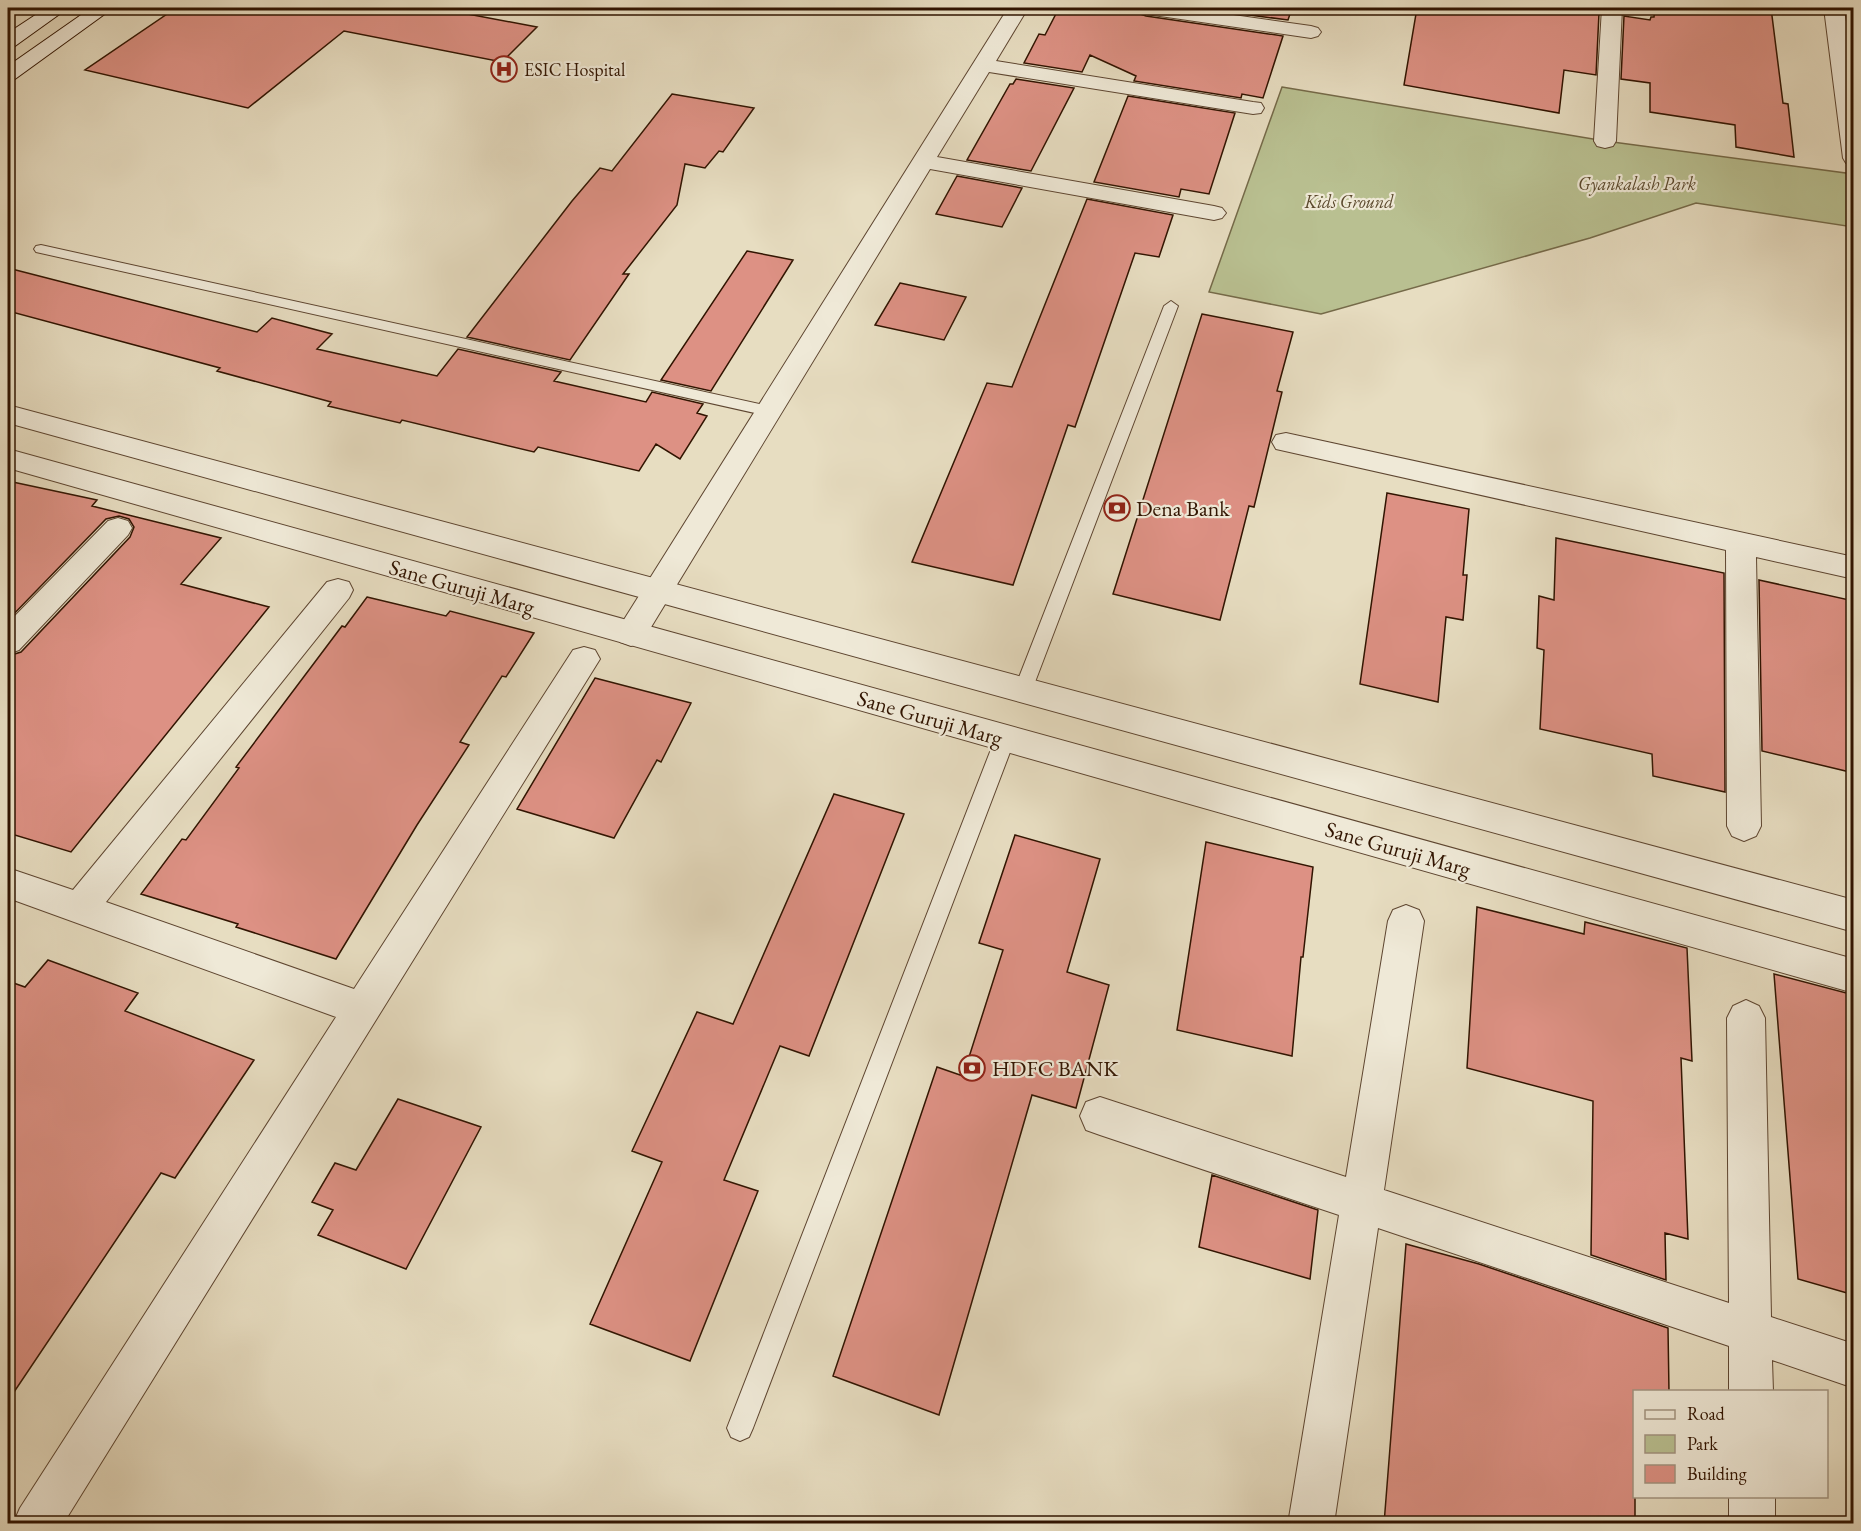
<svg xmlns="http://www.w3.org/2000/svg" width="1861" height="1531" viewBox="0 0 1861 1531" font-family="'EB Garamond',serif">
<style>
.green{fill:#b9c091;stroke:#756a49;stroke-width:1.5}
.building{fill:#dd9184;stroke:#311401;stroke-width:1.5}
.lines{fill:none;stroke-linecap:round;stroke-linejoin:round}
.service-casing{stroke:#5e4631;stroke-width:2}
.minor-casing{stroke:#5e4631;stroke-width:2}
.tertiary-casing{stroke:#5e4631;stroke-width:2}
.secondary-casing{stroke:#311401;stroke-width:2}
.service{fill:#efe9d7;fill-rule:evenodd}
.minor{fill:#efe9d7;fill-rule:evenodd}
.tertiary{fill:#efe9d7;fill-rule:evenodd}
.secondary{fill:#efe9d7;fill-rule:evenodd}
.labels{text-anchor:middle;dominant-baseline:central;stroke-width:4.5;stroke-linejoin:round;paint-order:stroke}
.far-poi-label{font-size:18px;fill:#311401;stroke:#efe9d7;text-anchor:start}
.far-park-label{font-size:18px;font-style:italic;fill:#5a482c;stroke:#efe9d7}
.poi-label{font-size:22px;fill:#311401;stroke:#efe9d7;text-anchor:start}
.street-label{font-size:22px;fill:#311401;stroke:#efe9d7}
</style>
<rect width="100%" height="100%" fill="#e7ddc1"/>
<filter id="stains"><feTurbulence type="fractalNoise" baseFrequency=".00333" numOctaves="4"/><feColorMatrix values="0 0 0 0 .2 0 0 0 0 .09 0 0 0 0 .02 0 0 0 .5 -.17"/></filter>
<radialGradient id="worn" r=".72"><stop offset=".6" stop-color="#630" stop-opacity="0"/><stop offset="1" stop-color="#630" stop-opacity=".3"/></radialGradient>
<path class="green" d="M1282,87L1605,141L1853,174V227L1696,203L1590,238L1321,314L1209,292Z"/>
<path class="building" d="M176,8H436L537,27L502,62L344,31L248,108L85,70Z
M1059,8H1134L1137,13L1146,16L1283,36L1263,98L1242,94L1241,98L1134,81L1136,76L1090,55L1082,72L1024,63L1039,34L1045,35Z
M1197,8H1292L1288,20Z
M1417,8H1561L1599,13L1596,75L1564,70L1559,113L1404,85Z
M1655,8H1771L1783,103L1788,104L1794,157L1736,147L1735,125L1650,112V83L1621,79L1624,16L1650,20L1651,17H1654Z
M1016,79L1074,88L1031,171L967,160L1010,84H1013Z
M672,94L754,108L723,152L719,151L705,168L685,164L677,205L623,274H629L570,360L467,337L572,201L600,168L612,171Z
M1128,96L1235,113L1209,194L1181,189L1179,197L1094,182Z
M957,176L1022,188L1002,227L936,214Z
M1087,199L1173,215L1159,257L1135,253L1075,427L1068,425L1013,585L912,562L987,383L1012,387Z
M747,251L793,260L711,391L661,380Z
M8,268L257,332L272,318L332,334L317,349L437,376L458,349L561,372L554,381L646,402L652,392L703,404L697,413L707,416L680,459L656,444L639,471L538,447L534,452L402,420L400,423L328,406L331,402L217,371L220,368L8,311Z
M900,283L966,297L944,340L875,325Z
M1202,314L1293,332L1277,391L1282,392L1254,507L1249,506L1220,620L1113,594Z
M8,481L97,500L92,506L221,538L181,584L269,607L71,852L8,833V656L21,652L130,537L134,527L129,519L119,516L106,519L8,620Z
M1387,493L1469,509L1463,575H1467L1463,620L1446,617L1438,702L1360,684Z
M1556,538L1724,573L1725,792L1653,776L1652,754L1540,729L1544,650L1537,648L1539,596L1554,600Z
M1759,580L1854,601V773L1762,751Z
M367,597L446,616L450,611L534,633L506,677L502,676L460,742L469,745L417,825L336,959L236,927L238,924L141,894L182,839L186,840L239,768L236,767L342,626L345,627Z
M595,678L691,703L661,762L657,760L614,838L517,809Z
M834,794L904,814L809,1056L780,1046L724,1180L758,1191L690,1361L590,1324L662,1162L632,1151L697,1012L733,1024Z
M1015,835L1100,859L1067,972L1109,985L1076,1108L1032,1095L939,1415L833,1376L937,1067L963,1076L1003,950L979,943Z
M1206,842L1313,867L1303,957H1301L1292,1056L1177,1030Z
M1477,907L1584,934L1585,922L1687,948L1692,1061L1681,1058L1688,1239L1665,1233L1666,1280L1591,1255L1593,1101L1467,1068Z
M48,960L138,993L125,1011L254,1060L175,1178L161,1173L8,1401V981L25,987Z
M1774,974L1854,995V1295L1798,1279Z
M398,1099L481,1127L406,1269L318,1235L333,1210L312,1202L335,1163L356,1170Z
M1212,1175L1318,1210L1310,1279L1199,1247Z
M1406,1244L1479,1264L1668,1328L1669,1392H1635V1524H1384Z"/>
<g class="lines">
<g class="service-casing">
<path id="service" d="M41,245L768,406L774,407L776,411L774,415L768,416L36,252L34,249L36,246Z
M1171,301L1178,306L1032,690L1030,695L1023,697L1016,695L1014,690L1164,306Z
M1005,731L1012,733L1015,739L753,1428L749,1437L740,1441L731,1437L727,1428L995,739L998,733Z"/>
</g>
<g class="minor-casing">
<path id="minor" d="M1008,8H1028L996,61L1253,102L1261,103L1264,108L1261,113L1253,114L989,72L937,157L1214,206L1222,208L1226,213L1222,218L1214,220L930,169L642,642L631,646L620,642L616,634L620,626Z
M1136,8H1184L1311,26L1318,28L1321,32L1318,36L1311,38L1146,14L1139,12Z
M1602,8H1622L1616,141L1613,146L1605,148L1597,146L1594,141Z
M1824,8H1844L1854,76V165L1846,163L1843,158Z
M1286,433L1854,557V579L1756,557L1761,826L1756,836L1744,841L1732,836L1727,826L1726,550L1276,449L1272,442L1276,435Z
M118,518L128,521L132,528L128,535L19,650L8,654V623L108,521Z
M338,579L349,582L353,590L349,598L106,902L354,989L573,650L584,647L595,650L600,659L63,1524H13L20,1508L336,1017L8,898V868L73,890L327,582Z
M1406,905L1419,910L1424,921L1384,1190L1729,1303L1727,1018L1733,1006L1746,1000L1759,1006L1765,1018L1771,1317L1854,1344V1388L1772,1360L1773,1392H1729V1346L1378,1228L1334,1524H1288L1339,1215L1100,1135L1086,1130L1080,1116L1086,1102L1100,1097L1346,1177L1388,921L1393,910Z
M1729,1496H1775V1524H1729Z"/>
</g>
<g class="tertiary-casing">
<path id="tertiary" d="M8,405L1854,900V932L8,423Z
M8,449L1854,959V993L8,468Z"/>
</g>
<g class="secondary-casing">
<path id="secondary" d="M46,8H68L15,46L8,48V33Z
M91,8H113L15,79L8,81V66Z"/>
</g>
<use href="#service" class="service"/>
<use href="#minor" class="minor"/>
<use href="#tertiary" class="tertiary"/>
<use href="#secondary" class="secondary"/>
</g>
<defs>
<g id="hospital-ring" transform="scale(1.35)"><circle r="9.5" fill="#efe9d7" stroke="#8f2418" stroke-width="1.5"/><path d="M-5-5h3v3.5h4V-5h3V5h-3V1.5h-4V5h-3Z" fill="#8f2418"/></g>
<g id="bank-ring" transform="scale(1.35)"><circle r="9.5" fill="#efe9d7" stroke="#8f2418" stroke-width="1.5"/><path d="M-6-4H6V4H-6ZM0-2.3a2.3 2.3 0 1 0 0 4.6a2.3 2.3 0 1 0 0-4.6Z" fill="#8f2418"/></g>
</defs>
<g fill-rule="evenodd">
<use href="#hospital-ring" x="504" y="69"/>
<use href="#bank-ring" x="1117" y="508"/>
<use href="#bank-ring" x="972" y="1068"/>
</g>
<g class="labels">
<g class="far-poi-label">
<text x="524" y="69">ESIC Hospital</text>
</g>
<g class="far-park-label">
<text x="1637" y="183">Gyankalash Park</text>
<text x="1349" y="201">Kids Ground</text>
</g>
<g class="poi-label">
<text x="1136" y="508">Dena Bank</text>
<text x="992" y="1068">HDFC BANK</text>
</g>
<g class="street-label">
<text transform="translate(462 587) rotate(16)">Sane Guruji Marg</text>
<text transform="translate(930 718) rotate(16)">Sane Guruji Marg</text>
<text transform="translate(1398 849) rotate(16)">Sane Guruji Marg</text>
</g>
</g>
<rect width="1861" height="1531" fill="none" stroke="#e7ddc1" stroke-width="30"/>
<rect x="9" y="9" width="1843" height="1513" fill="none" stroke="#311401" stroke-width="3"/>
<rect x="15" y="15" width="1831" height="1501" fill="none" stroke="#311401" stroke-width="1.5"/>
<rect x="1633" y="1390" width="195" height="108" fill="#efe9d7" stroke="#a39481" stroke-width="1.5"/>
<rect x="1645" y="1410" width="30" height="9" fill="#efe9d7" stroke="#a39481" stroke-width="1.5"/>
<text x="1687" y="1420" font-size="18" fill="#311401">Road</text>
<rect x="1645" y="1435" width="30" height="18" fill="#b9c091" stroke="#a39481" stroke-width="1.5"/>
<text x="1687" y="1450" font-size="18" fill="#311401">Park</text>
<rect x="1645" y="1465" width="30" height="18" fill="#dd9184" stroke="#a39481" stroke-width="1.5"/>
<text x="1687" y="1480" font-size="18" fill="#311401">Building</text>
<rect width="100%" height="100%" filter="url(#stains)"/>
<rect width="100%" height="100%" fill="url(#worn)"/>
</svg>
